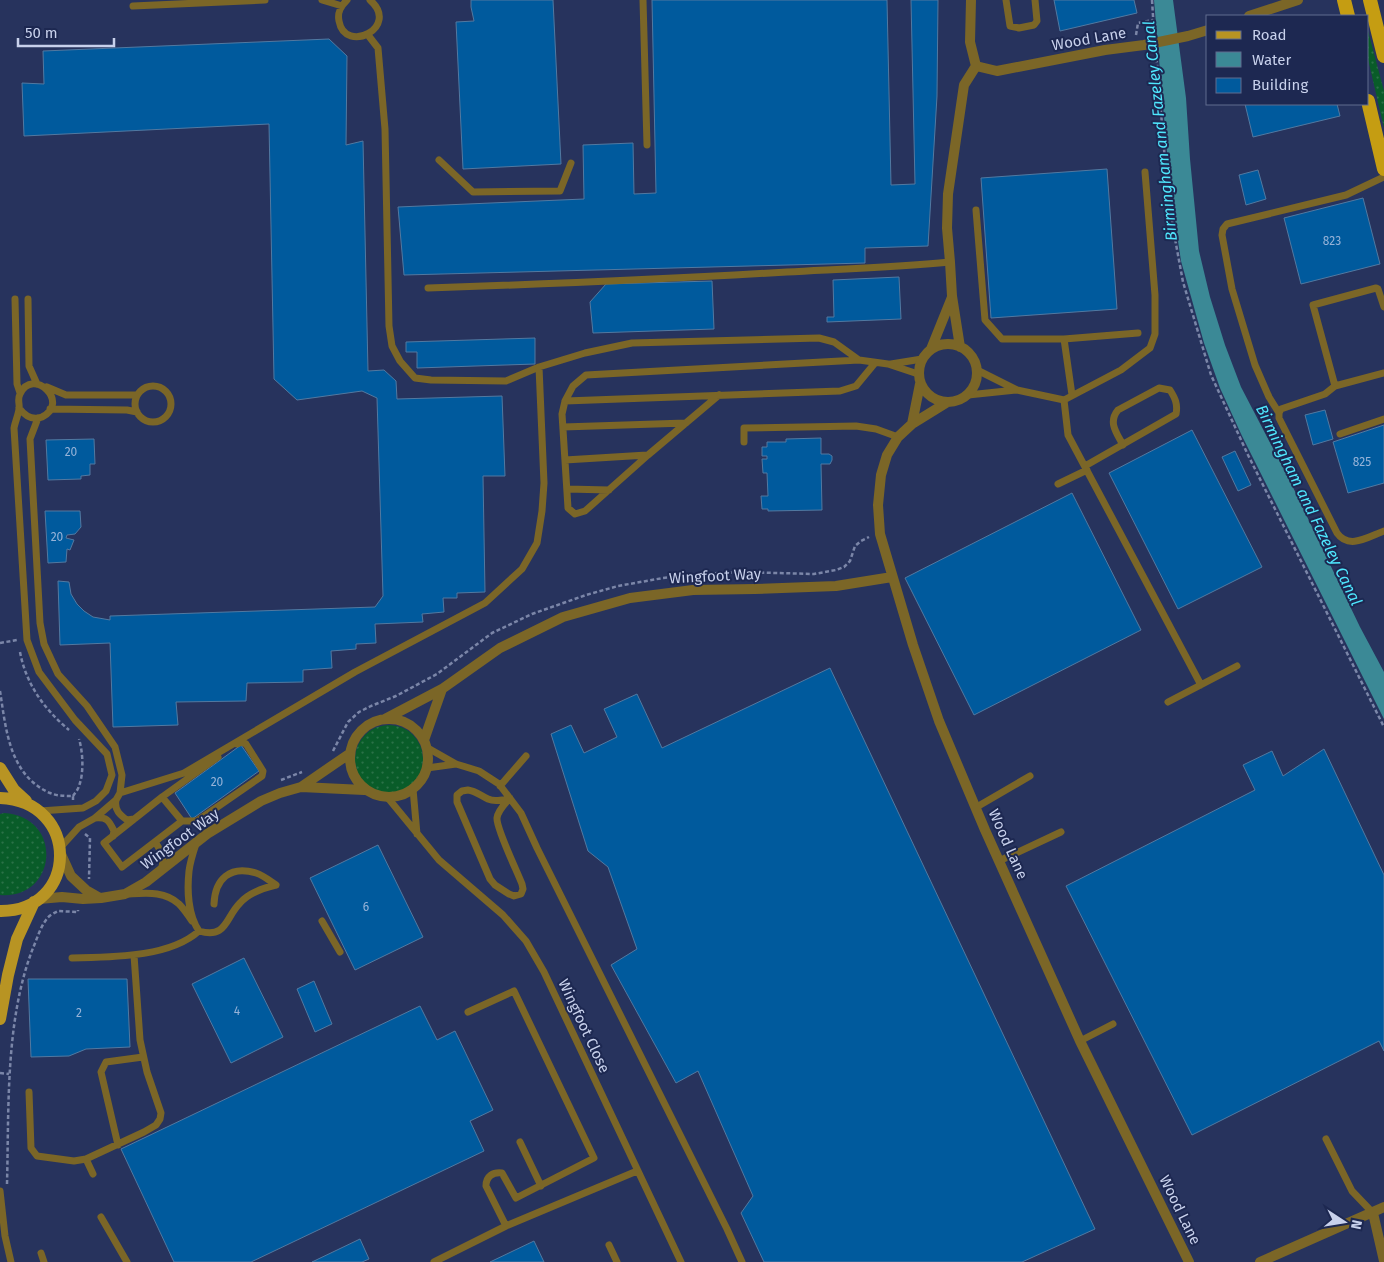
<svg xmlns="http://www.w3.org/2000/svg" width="1384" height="1262" viewBox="0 0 1384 1262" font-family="'Fira Sans',sans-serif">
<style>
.grass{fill:url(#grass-dots)}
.water{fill:#3b8996}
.building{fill:#005a9d;stroke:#5279a1}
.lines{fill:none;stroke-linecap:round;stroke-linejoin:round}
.path{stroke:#7b86a8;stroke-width:2.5;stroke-dasharray:4 2.5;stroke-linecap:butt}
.service{stroke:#7b6627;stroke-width:7}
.minor{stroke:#7b6627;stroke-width:10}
.primary{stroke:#b89423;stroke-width:12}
.trunk{stroke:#c59d12;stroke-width:14}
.labels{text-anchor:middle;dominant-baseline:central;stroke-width:4;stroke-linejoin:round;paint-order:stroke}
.number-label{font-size:12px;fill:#96b3d8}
.street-label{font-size:15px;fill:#c8d1ec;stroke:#1d2851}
.water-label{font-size:16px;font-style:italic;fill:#4fe7fe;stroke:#1d2851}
</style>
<defs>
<pattern id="grass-dots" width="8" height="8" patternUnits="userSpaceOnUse" patternTransform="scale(1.25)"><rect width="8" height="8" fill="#095c29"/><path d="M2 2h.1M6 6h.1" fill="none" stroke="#2b7248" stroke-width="1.8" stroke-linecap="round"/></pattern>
</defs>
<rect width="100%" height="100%" fill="#27335d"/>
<path class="grass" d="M1368,31L1384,91V128L1368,59Z
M355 759a34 34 0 1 1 68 0a34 34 0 1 1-68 0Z
M4,813C65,817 57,900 0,895V814Z"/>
<path class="water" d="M1154,0H1173L1186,98L1190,159L1199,251L1210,297L1225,345L1241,387L1289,479L1360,627L1384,672V719L1242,436L1220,388L1204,343L1181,261L1170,187Z"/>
<path class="building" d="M471,0H553L561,164L463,169L456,22L474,21L471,7Z
M652,0H887L891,185L915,184L911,0H938L937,96L928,246L865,248V263L404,275L398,207L584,199L583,145L633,143L634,194L656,193Z
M1054,0H1134L1137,13L1060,31Z
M329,39L347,56L346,145L363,141L368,371L384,370L396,381L397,399L502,396L505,476H483L485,592L457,593V598H443L444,612L422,614L423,622L375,624L376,643L356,644V649L331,651L332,668L303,670V682L247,683L246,701L176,702L178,725L113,727L110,643L60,645L58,581L69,582L71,594L77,604L84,611L93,617L110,620V616L375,607L383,596L377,398L362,391L297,400L274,379L269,124L24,136L22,83L44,84L43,51Z
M1245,104H1337L1340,116L1253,137Z
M1107,169L1117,309L991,318L981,178Z
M1258,170L1266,199L1246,205L1239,175Z
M1363,198L1380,264L1301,284L1284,218Z
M899,277L901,319L827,322V317H834L833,280Z
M712,281L714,329L593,333L590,302L606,284Z
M535,338V364L417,368V352H406V342Z
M1325,410L1333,439L1313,445L1305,415Z
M1384,425V483L1348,493L1333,442Z
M1192,430L1262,567L1178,609L1109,473Z
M821,438V454H829L832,456V460L830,464H821L822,510L768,511V509H762L761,496H768L767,473H763L762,459H767V456H762V447H767V442H786V439Z
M94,439L95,464H90V475L81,476V479L48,480L46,440Z
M1235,451L1251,485L1238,491L1222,457Z
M1072,493L1141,630L974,715L905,578Z
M45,511H80L81,527L75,534L67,535L66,538L74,540L70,550L67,549L66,562L48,563Z
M830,668L1095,1229L1022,1262H764L741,1213L753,1196L698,1071L676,1083L611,965L637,949L608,867L588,851L551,734L571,725L584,753L617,737L604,709L637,694L662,748Z
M241,745L259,771L192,819L175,793Z
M1324,749L1384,875V1051L1379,1041L1192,1135L1066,886L1255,790L1243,765L1272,751L1283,776Z
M378,845L423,937L355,970L310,878Z
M244,958L283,1037L231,1063L192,984Z
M28,979H127L130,1047L86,1049L69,1056L31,1057Z
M314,981L332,1024L315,1032L297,989Z
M420,1006L437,1040L455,1031L493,1110L470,1121L484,1151L251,1262H174L121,1149Z
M360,1239L369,1259L362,1262H312Z
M534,1241L544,1262H490Z"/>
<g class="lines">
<path class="path" d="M1152,0L1154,32
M1136,35L1138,23L1153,20
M1156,52L1166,173L1173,228L1183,282L1211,375L1248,455L1384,727
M0,643L17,640
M20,652C26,684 44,709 69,730
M0,691C6,729 9,775 50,793C57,796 65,796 73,796V800
M333,751L348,722L359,712L371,706L396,696L437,674L492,633L532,614L586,595L618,586L663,578L699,574L741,572L814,574L836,570L844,567L850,561L855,546L861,541L869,537
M281,780L302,772
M73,796C75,793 78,790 79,786C84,773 83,752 79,739
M85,834L90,838L89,879
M0,1073L9,1074
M7,1184C9,1108 5,1020 33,948C37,939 40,928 46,920C48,916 54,913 58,911L78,912V910"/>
<path class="service" d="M322,0L342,6
M347,0C341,6 337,12 339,21C345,55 401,27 370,0
M643,0L647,145
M1006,0L1010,26L1019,28L1034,25L1037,21L1035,0
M133,6L265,0
M368,35L378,48L385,129L389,326L392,346L400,361L415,378L431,380L506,381L539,367L585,353L632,343L819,338L834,342L859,360L888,364L918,374
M439,160L473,192L560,191L571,163
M976,210L985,320L1002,339H1064
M428,288C548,284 668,279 787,272C842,269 896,267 950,262
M15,299L17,384L20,393
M28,299L29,366L37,384
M1384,307L1378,289L1376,288L1313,305L1335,386L1384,373
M891,364L922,359
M977,370L1017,390L1064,400L1068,435L1201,685
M135 404a18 18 0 1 1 36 0a18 18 0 1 1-36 0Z
M1335,386L1325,394L1281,409L1279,413V418L1337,533C1349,550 1368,537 1384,531
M47,387L66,395H137
M719,395L648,455L585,511L575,514L568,508L562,414L565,401L840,391L856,386L875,363
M968,395L1016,390
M1072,395L1064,339L1138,333
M1064,400L1121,370L1150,348L1155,334V295L1145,172
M565,401L573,386L586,375L859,360
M19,408C25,416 32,421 42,417C71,403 33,366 20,394C17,400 20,404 19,409C18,416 15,422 14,428L27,640L39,672L75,720L107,754L112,775L106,791L96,801L83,808L40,811
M50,409L127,410L137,412
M1279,413L1269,397L1255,365L1232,289L1222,235L1223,229L1227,224L1346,195L1384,177
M38,418L30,439L40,623L44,644L58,674L87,706L115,747L122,775L120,793L116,800L95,818L79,827L60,848
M563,427L686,423
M1340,434L1384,419
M744,442V428L856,426L876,429L898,437
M565,460L647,455
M1085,466L1176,414C1178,404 1175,398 1170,390L1159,388L1118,410C1108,422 1116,432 1123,445
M1058,484L1087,470
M567,489L609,490
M1168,702L1237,666
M426,747L456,764L479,771L499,784L521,813L537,848L727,1229L742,1262
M427,768L456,764
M500,786L526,756
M413,789L417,834
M468,790C476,791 481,796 488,799C495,802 502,800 510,798C505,804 498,810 497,818C496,828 517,871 522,884L523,889L521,894L514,896L509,894L495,885L490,879L457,802V795L462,791Z
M120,793L184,773L355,672L485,603L522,569L537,543L542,511L544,483L539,367
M162,797L182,821L122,867L104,843L162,797L218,757
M388,798L439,860L503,915L526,941L544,972L681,1262
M116,800C114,810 120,815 127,820L134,819
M975,808L1030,776
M95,818C108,817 109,821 114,831L113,836
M182,821H197L262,776L263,771L246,744L242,742L237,744
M155,842C162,852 165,858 161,871
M196,844C193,853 190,862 189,871C187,890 188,915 199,931C227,939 225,918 240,903C249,893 263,888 276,885
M999,861L1061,832
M129,894C147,893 165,891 179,904C184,909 188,915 192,921
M214,904C215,879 230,865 256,873C263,875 270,881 276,885
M322,921L340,952
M72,958C110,957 169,958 199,931
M468,1012L514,991L594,1158L516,1198L502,1173C493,1172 486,1176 486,1186L506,1226
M1080,1041L1113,1024
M29,1092L31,1148L37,1156L74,1161L86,1159L144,1132L156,1125L160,1119L161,1113L147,1072L140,1040L134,955
M1326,1139L1352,1191L1373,1213
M520,1142L541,1186
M118,1145L101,1072L106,1062L143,1057
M86,1159L93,1174
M0,1191L5,1236L11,1262
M101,1217L127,1262
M609,1245L617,1262
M41,1253L44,1262
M434,1262L506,1226L637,1171"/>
<path class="minor" d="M1249,16L1298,0
M976,66L997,71L1105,50L1144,45L1188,36L1208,30
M919 373a29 29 0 1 1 58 0a29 29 0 1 1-58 0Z
M960,347L952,296L950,262L947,228L948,194L964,85L976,66L970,42L971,0
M931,349L952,297
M946,403L912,424L898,437L887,455L881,475L878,505L880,534L913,645L939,721L985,830L1080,1041L1189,1262
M912,424L920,384
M350 758a39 39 0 1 1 78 0a39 39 0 1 1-78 0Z
M385,719L442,689L500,648L563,617L630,598L693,590L755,589L836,586L892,577
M424,740L442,689
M301,787L349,754
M61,854L71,876L86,890L100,898
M39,899L62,897L83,899L101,898L125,894L146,882L207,834L261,801L280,793L301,787L364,790
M1373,1213L1384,1261
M1260,1262L1384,1207"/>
<path class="primary" d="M0,768L14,790L26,801
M0,798C81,801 79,912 0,911
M0,1019L8,975L17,939L34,902"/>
<path class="trunk" d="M1344,0L1348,16
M1370,0L1384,56
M1368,101L1384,169"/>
</g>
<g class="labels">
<g class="number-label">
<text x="1332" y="241">823</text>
<text x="71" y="452">20</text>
<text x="1362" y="462">825</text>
<text x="57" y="537">20</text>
<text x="217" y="782">20</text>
<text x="366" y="907">6</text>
<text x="237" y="1011">4</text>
<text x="79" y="1013">2</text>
</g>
<g class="street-label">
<text transform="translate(1089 39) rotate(-10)">Wood Lane</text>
<text transform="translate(715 576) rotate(-3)">Wingfoot Way</text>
<text transform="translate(180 839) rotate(-36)">Wingfoot Way</text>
<text transform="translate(1008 844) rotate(66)">Wood Lane</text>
<text transform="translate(584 1026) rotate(65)">Wingfoot Close</text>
<text transform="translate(1180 1210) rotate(64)">Wood Lane</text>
</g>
<g class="water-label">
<text transform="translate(1160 131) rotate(-96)">Birmingham and Fazeley Canal</text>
<text transform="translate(1309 505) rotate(64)">Birmingham and Fazeley Canal</text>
</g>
</g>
<rect x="1206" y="15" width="162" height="90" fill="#1d2851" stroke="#616c8f"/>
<rect x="1216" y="31" width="25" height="8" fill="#b89423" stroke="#616c8f"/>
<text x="1252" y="40" font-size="15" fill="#c8d1ec">Road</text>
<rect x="1216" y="52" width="25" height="15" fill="#3b8996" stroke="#616c8f"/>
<text x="1252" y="65" font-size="15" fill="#c8d1ec">Water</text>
<rect x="1216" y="78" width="25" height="15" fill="#005a9d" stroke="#616c8f"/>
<text x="1252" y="90" font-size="15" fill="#c8d1ec">Building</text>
<g transform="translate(1344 1222) rotate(102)" stroke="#1d2851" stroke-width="4" paint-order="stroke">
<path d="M0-4L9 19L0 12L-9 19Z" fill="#c8d1ec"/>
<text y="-8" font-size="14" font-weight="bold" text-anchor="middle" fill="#c8d1ec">N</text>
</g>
<path d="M18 38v8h96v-8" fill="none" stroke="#c8d1ec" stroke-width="2.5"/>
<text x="25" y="38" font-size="15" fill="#c8d1ec" stroke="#1d2851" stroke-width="4" paint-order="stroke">50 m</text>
</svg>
